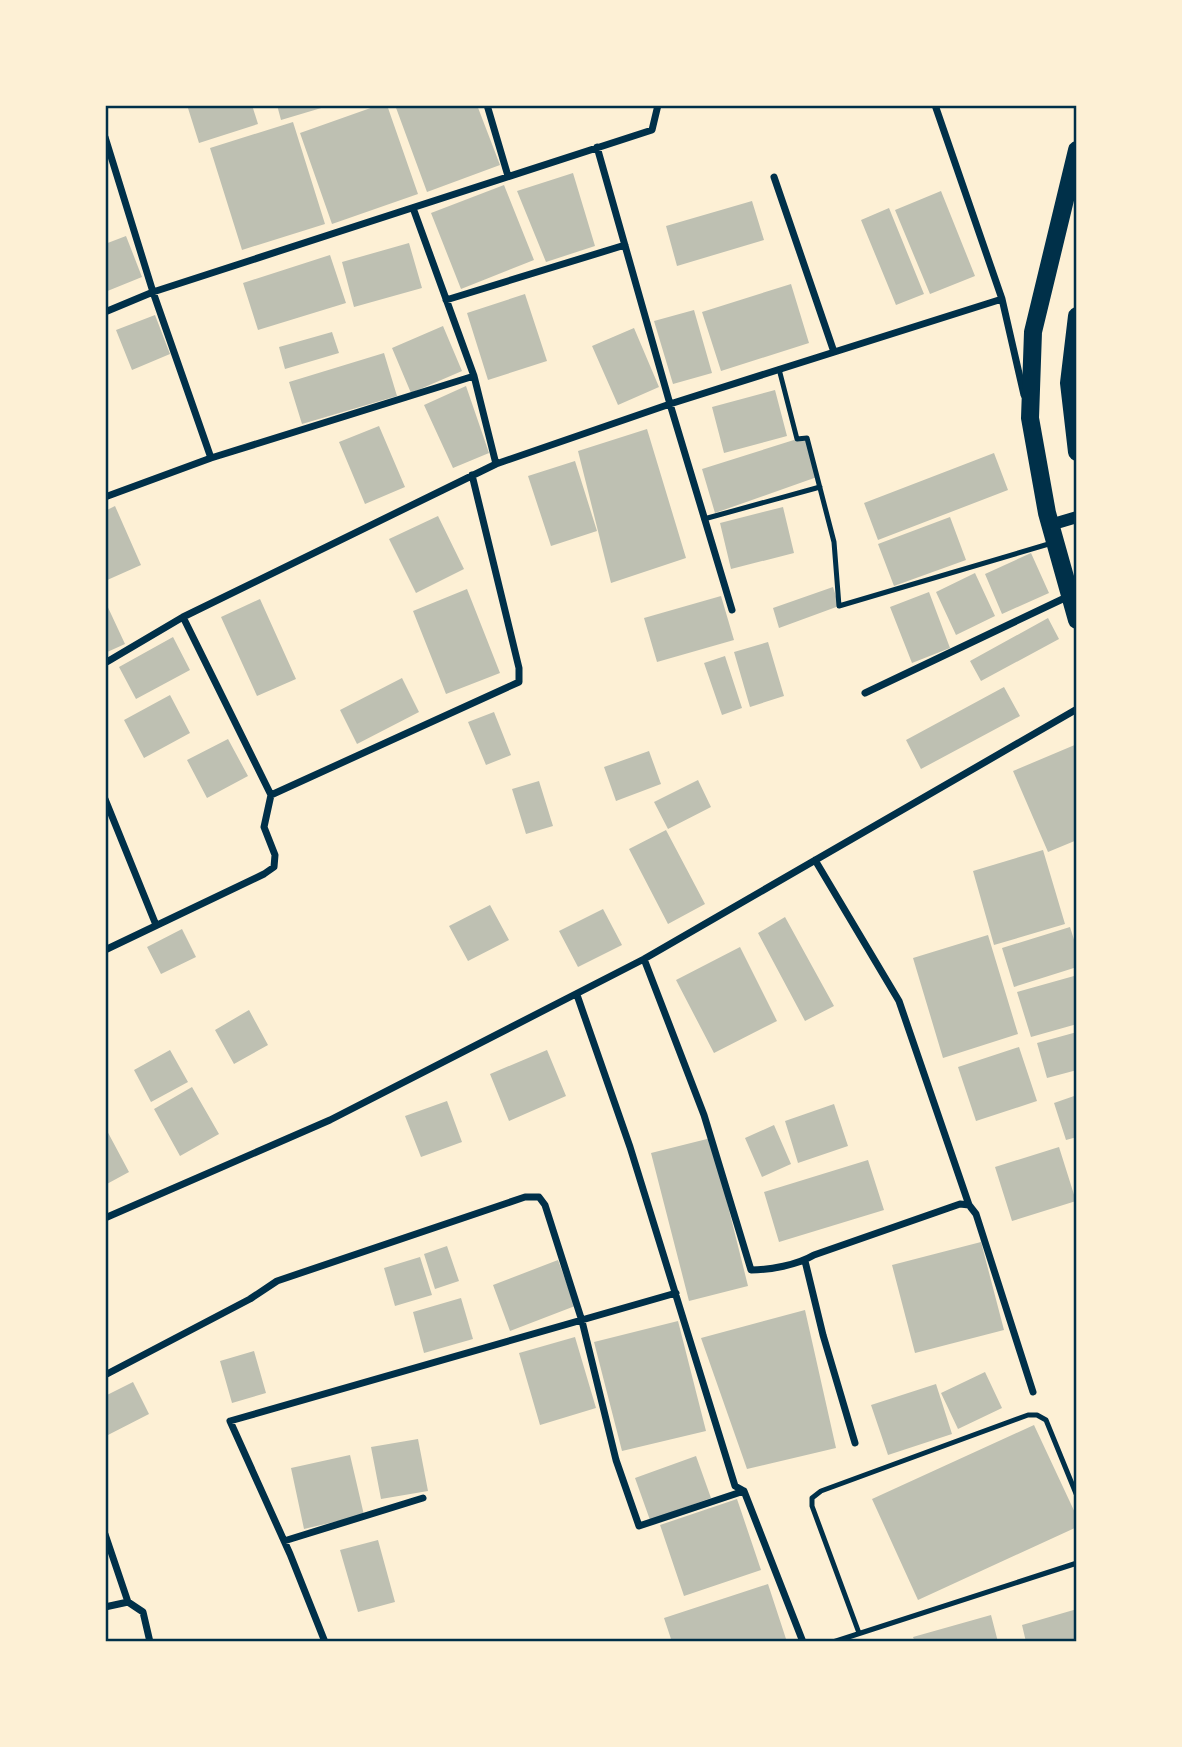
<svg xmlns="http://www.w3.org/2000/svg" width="1182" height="1747" viewBox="0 0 1182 1747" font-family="'Golos Text',sans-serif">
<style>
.building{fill:#bec0b2}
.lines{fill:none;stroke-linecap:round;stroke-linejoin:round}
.service{stroke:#003049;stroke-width:5}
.minor{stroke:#003049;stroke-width:7}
.tertiary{stroke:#003049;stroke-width:12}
.primary{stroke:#003049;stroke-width:18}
.neatline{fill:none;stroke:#003049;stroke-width:2.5}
</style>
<rect width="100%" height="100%" fill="#fdf0d5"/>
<path class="building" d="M187,105H252L258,124L199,143Z
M277,105H328V106L281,120Z
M379,105H387L418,194L332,224L300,133Z
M395,105H477L500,165L427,192Z
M293,122L325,224L242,250L210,148Z
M573,173L595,246L546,262L517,191Z
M504,185L534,260L461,289L431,213Z
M941,191L975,276L930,294L895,210Z
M752,201L764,240L677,266L666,226Z
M889,208L924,294L896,305L861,220Z
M126,236L142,277L105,292V244Z
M409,243L422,288L354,307L342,262Z
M330,255L346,303L258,330L243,283Z
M791,284L809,343L721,371L702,312Z
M525,294L547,361L488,380L467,313Z
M694,310L712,373L673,384L654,321Z
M155,315L170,354L132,370L116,330Z
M443,326L462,371L411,393L392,348Z
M634,328L659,387L618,405L592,346Z
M332,332L339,353L285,369L279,347Z
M384,353L397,396L302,424L289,382Z
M466,386L489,453L453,468L424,405Z
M775,390L787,436L724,453L712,407Z
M379,426L405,487L365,504L339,442Z
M647,429L686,558L611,583L578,451Z
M807,438L817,477L715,513L702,469L797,439Z
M994,453L1008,490L878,540L864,503Z
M575,461L597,531L551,546L528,476Z
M115,506L141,565L105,581V511Z
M783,507L794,553L731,569L720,523Z
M438,516L464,569L416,593L389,539Z
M950,517L966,560L894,586L878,544Z
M1031,553L1049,593L1002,614L985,574Z
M975,573L995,616L956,635L936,592Z
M833,587L839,606L779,628L773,608Z
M467,589L500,673L446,694L413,611Z
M929,592L950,648L912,663L890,607Z
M721,596L734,640L657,662L644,618Z
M260,599L296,679L257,696L221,617Z
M105,601L125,644L105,653Z
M1048,618L1059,639L981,681L970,661Z
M173,637L190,670L136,699L119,667Z
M768,642L784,696L750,707L734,652Z
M725,656L742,708L722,715L704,663Z
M402,678L419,712L357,744L340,710Z
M1004,687L1020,716L921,769L906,740Z
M170,695L190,733L144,758L124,720Z
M494,712L511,755L486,765L468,722Z
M228,739L248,776L207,798L187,760Z
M1077,744V840L1048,852L1013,771Z
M649,751L661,784L616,801L604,767Z
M698,780L711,807L668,829L654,802Z
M539,781L553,826L526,834L512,789Z
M666,830L705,904L668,924L629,849Z
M1043,850L1065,924L994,945L973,871Z
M490,905L509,940L468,961L449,926Z
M603,909L622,945L578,967L559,931Z
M785,917L834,1006L805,1021L758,933Z
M1070,927L1077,949V967L1014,987L1002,948Z
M182,929L196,957L161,974L147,947Z
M988,935L1018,1034L943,1058L913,958Z
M740,947L777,1021L714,1053L676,980Z
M1074,976L1077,988V1024L1031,1037L1017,992Z
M249,1010L268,1045L234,1064L215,1030Z
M1077,1032V1070L1047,1078L1037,1043Z
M1019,1047L1037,1101L976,1121L958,1067Z
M170,1050L188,1082L151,1102L134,1070Z
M547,1050L566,1096L509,1121L490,1074Z
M192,1087L219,1134L180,1156L154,1109Z
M1077,1095V1137L1066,1140L1054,1103Z
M447,1101L462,1142L421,1157L405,1116Z
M834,1104L848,1146L798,1163L785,1121Z
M774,1125L791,1164L762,1177L745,1138Z
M105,1127L129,1172L105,1185Z
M711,1138L748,1286L689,1301L651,1153Z
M1059,1147L1076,1201L1012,1221L995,1167Z
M868,1160L884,1210L779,1242L764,1192Z
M981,1242L1004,1330L915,1353L892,1265Z
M447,1246L459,1281L435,1289L424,1254Z
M420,1257L432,1295L395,1306L384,1268Z
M558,1260L575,1306L510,1331L493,1285Z
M461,1298L473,1339L424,1353L413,1312Z
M805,1310L836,1448L747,1469L701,1338Z
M678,1321L706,1431L622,1451L594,1342Z
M575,1337L596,1408L540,1425L519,1353Z
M254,1351L266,1393L232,1403L220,1361Z
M985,1372L1002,1408L958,1429L941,1393Z
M133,1382L149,1414L108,1435L105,1428V1396Z
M936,1384L952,1434L888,1455L871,1405Z
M1034,1425L1077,1517V1527L918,1600L872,1499Z
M418,1439L428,1491L381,1499L371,1447Z
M350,1455L364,1515L304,1529L291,1468Z
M696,1456L711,1498L650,1520L635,1478Z
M737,1499L761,1570L684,1596L660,1525Z
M378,1540L395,1602L358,1612L340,1550Z
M768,1584L787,1642H672L664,1618Z
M1077,1609V1642H1026L1022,1625Z
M991,1615L998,1642H915L913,1637Z"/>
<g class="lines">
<path class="service" d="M779,369L797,439L807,438L834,542L839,606L1052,543
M704,519L820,487
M859,1633L812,1506V1498L821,1491L1028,1415H1037L1046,1420L1077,1496
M833,1642L1077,1563"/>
<path class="minor" d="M487,105L508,176
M935,105L1002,299L1024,395
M105,137L153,292L211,458
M597,147L670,404L732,610
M774,177L834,352
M413,208L474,376L496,464
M446,300L625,245
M105,312L153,292L652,130L658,105
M105,497L211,458L474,376
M183,617L271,795
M105,663L183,617L496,464L670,404L1002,299
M865,693L1069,596
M105,799L156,925
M815,860L899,1001L969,1205L976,1214L1033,1392
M105,950L264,874L274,867L275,855L264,827L271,795L519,682V668L472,475
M644,959L704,1115L751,1270C770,1270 797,1265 814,1255L960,1204L969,1205
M577,995L630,1147L735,1486L744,1491L803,1642
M105,1218L330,1120L644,959L1077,709
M805,1261L823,1335L855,1443
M105,1375L250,1299L277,1281L525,1197H539L545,1205L582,1321L616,1460L639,1526L744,1491
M105,1534L128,1602
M284,1541L423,1498
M105,1607L128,1602L143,1612L150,1642
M325,1642L290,1554L230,1421L676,1293"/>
<path class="tertiary" d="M1050,525L1077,517"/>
<path class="primary" d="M1077,150L1033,332L1030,418L1047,513L1077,620
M1077,316L1069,383L1077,452"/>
</g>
<rect width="1182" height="1747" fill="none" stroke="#fdf0d5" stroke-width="214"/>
<rect x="107" y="107" width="968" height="1533" class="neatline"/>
</svg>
